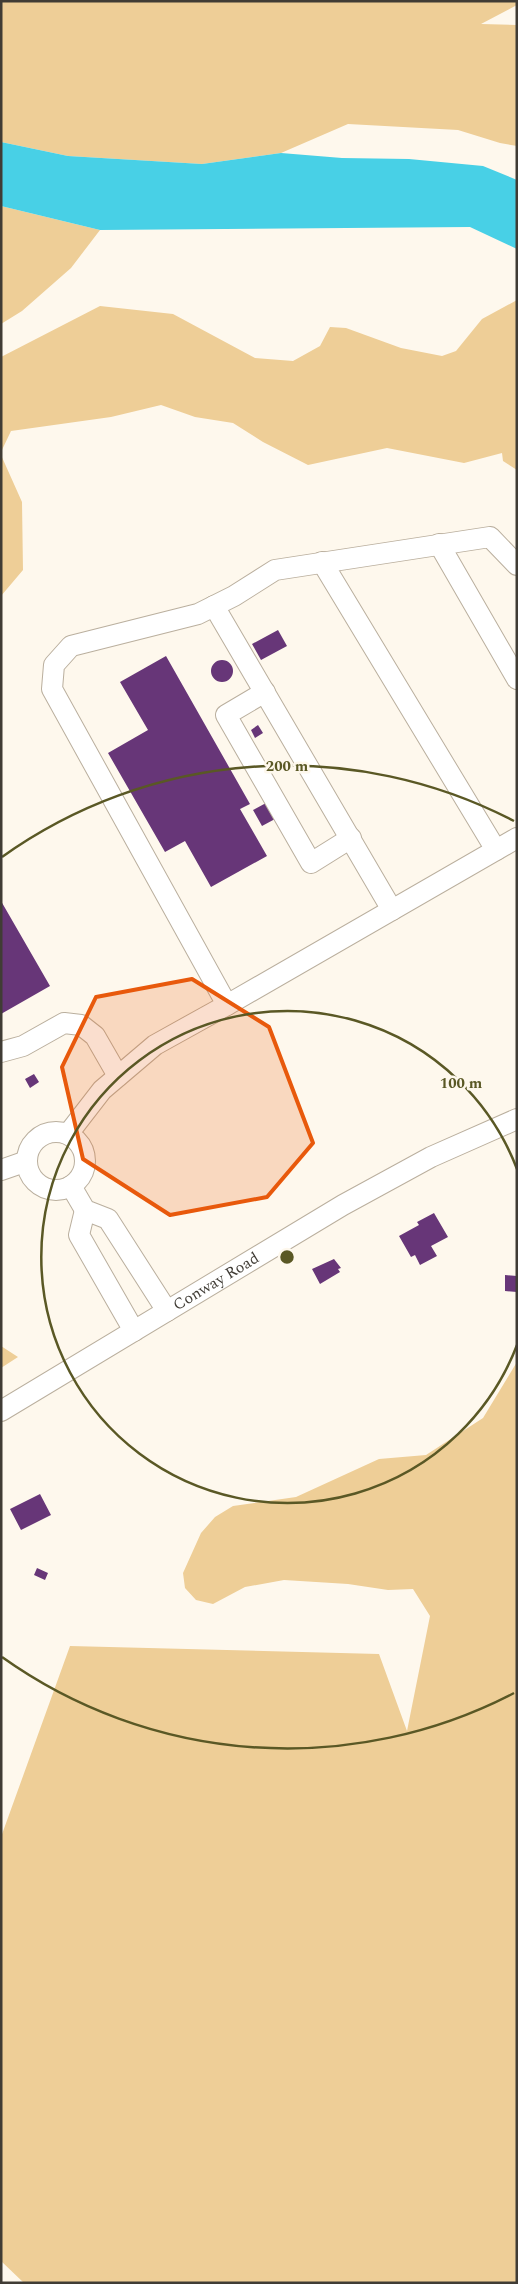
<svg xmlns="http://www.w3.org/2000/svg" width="518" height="2284" viewBox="0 0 518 2284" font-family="Spectral,serif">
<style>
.green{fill:#eece97}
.water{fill:#48d0e6}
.building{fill:#673678}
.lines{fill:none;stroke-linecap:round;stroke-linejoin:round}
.minor-casing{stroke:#baaf9e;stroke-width:22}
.minor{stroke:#fff;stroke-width:20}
.marked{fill:#e8590c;fill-opacity:0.2;stroke:#e8590c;stroke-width:4;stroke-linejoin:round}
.ring{fill:none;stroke:#5a5825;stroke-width:2.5}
.labels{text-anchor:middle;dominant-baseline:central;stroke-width:5;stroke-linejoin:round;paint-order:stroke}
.street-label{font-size:16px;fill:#403c35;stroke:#fef8ed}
.centre{fill:#5a5825;stroke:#fef8ed;stroke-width:2.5}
.ring-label{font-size:15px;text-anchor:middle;font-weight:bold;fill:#5a5825;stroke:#fef8ed;stroke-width:5;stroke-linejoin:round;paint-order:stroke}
</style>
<rect width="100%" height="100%" fill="#fef8ed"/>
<path class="green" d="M1,1H517V5L481,24L517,25V146L500,143L458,130L348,124L281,153L202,164L68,156L1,142Z
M1,206L100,230L71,268L22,311L1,324Z
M517,300V470L503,461L502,453L464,463L387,448L308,465L263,442L233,423L195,417L161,405L111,417L11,431L1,452V357L100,306L173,314L255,358L293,361L320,346L330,327L346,328L401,348L442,356L456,351L482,319Z
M1,455L22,502L23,570L1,596Z
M1,1346L18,1357L1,1368Z
M517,1362V2283H24L1,2261V1837L70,1646L379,1654L407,1731L430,1616L413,1589L388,1590L348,1584L284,1580L245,1587L213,1604L196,1600L185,1588L183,1573L201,1533L215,1517L233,1506L296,1497L379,1459L426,1455L483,1418Z"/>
<path class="water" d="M1,142L68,156L202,164L281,153L342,158L409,159L483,166L517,180V249L470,227L100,230L1,206Z"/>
<path class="building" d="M278,630L287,646L261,660L252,644Z
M166,656L250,804L240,809L267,856L211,887L185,841L165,852L108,753L148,730L120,682Z
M211 671a11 11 0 1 1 22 0a11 11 0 1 1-22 0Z
M258,725L263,733L255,738L251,730Z
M266,803L275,819L262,826L253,810Z
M1,901L50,986L1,1014Z
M34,1074L39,1082L30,1088L25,1079Z
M434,1213L448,1237L431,1246L437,1256L420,1265L415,1255L411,1257L399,1236L419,1225L417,1222Z
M334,1259L341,1268L338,1269L340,1272L320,1284L312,1269Z
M505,1275L517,1276V1292L505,1291Z
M40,1494L51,1515L21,1530L10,1509Z
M37,1568L48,1573L45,1580L34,1575Z"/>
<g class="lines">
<g class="minor-casing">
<g id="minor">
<path d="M439,544L517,679"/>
<path d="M322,562L496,850"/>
<path d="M214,606L392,910"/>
<path d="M265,692L226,715L311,863L351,838"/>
<path d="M227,1005L517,838"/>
<path d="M1,1052L23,1046L64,1023L81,1025L95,1036L118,1076"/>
<circle cx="56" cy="1161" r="29"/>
<path d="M68,1134L102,1090L155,1045L227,1005L52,689L54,665L71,646L198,614L234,596L275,570L490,537L517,565"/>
<path d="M1,1170L27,1161"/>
<path d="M71,1186L85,1210L108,1219L167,1311"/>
<path d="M85,1210L79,1235L134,1331"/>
<path id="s1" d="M1,1411L343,1205L431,1157L517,1119"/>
</g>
</g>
<use href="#minor" class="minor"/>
</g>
<path class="marked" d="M192,979L269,1027L313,1143L267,1197L170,1215L83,1159L62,1067L96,997Z"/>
<g class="ring">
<path d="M517 1345A246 246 0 1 1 517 1169"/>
<path d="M514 1693A491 491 0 0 1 2 1657M2 857A491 491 0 0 1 514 821"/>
</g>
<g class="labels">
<g class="street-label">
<text stroke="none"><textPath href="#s1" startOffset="251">Conway Road</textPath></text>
</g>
</g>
<circle cx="287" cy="1257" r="8" class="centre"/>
<g class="ring-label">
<text x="287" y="771">200 m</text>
<text x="461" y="1088">100 m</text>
</g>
<rect width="518" height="2284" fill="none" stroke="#403c35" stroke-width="5"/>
</svg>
